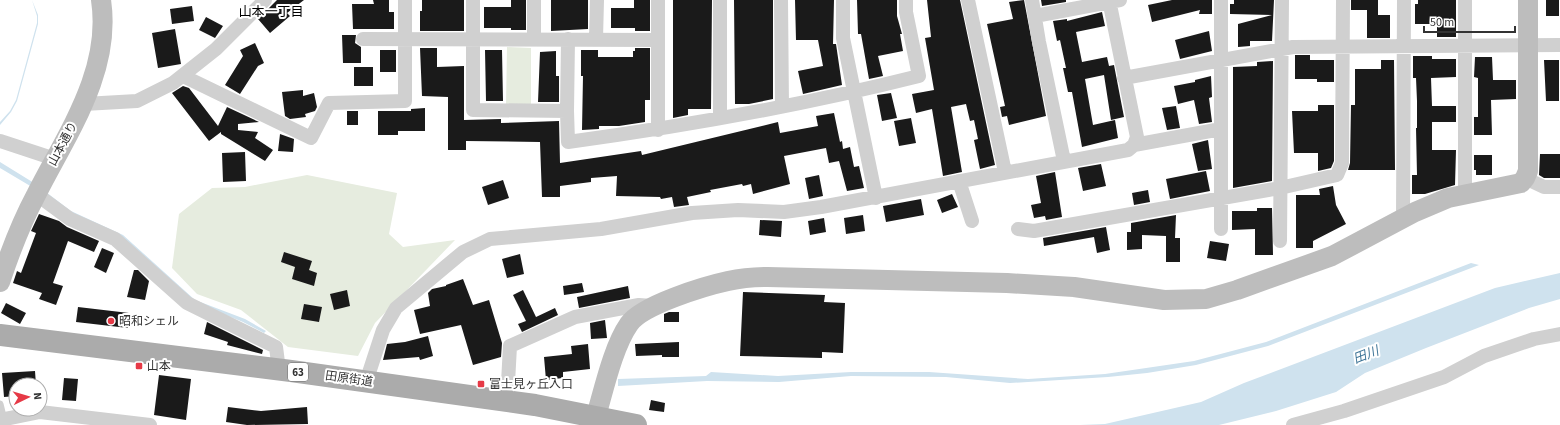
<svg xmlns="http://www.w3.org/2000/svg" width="1560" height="425" viewBox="0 0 1560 425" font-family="'Source Sans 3','Noto Sans JP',sans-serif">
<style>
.green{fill:#e6ecdf}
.water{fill:#cfe2ee}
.building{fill:#1a1a1a}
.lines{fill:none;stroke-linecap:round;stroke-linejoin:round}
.lane{stroke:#d0d0d0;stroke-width:7}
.street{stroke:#d0d0d0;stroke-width:14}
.secondary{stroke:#bdbdbd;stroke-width:20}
.primary{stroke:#ababab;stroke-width:22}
.poi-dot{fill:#e63946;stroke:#fff;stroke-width:1.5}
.labels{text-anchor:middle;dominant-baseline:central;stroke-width:4;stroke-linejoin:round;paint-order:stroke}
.shield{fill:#fff;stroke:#707070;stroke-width:1}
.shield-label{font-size:11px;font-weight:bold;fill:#333}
.street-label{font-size:12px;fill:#333;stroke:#fff}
.poi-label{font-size:12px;fill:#333;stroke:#fff;text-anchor:start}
.neighbourhood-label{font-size:13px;fill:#000;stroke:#fff}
.water-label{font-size:13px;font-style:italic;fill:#3f7597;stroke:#fff}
</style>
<rect width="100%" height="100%" fill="#fff"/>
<path class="green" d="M507,47L531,48V105H506Z
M307,175L397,193L389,234L403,247L455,240L375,323L358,356L288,347L241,310L197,294L172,268L179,214L212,188L245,187Z"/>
<path class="water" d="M32,0L38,15V24L17,101L11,112L0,125V122L10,111L16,100L37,23V16Z
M0,162L34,183L71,211L123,235L195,300L245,319L266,331L264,333L243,322L193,302L32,187L0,168Z
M1471,263L1479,265L1268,346L1196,365L1147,373L1108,377L1010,383L946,377L851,376L779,382L707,381L618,386V379L706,376L711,372L778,376L851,372H929L1028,379L1105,374L1194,361L1266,342Z
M1560,273V299L1529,308L1426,348L1365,373L1336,392L1276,411L1219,425H1080L1105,424L1201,402L1244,383L1495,288Z"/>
<path class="building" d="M277,0H304L287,13L290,16L270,33L258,19Z
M373,0H389V12H394V29H353L352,4H374Z
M422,0H464V31H420V11H422Z
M511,0H526V30H511V28H484V7H511Z
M551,0H588V29L551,31Z
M634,0H650V31H635V28H611V8H634Z
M673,0H712L711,109H688V115L673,118Z
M734,0H773V99L749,104H735Z
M795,0H834L833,44H836L842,85L803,94L798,71L823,66L818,40H796Z
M857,0H897V16L902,34H900L903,51L878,56L883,76L869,79L861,34H858Z
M927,0H960L995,165L980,169L974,140L978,139L974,120L970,121L966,104L951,107L962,172L943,176L932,109L916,113L912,94L934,90L925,38L931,37Z
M1024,0L1046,116L1009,125L1007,116L1002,117L1000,107L1005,106L987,24L1013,19L1009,2Z
M1041,0H1066V2L1042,6Z
M1172,0H1212V14H1199L1200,10L1152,22L1148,5Z
M1234,0H1274L1272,41H1250V46L1238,47V24L1272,15L1230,14V4H1234Z
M1351,0H1378V15H1390V38H1367V10H1351Z
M1418,0H1456V37H1437V24H1415V4H1418Z
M1546,0H1559V16H1546Z
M192,6L194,21L172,24L170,9Z
M1102,12L1105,26L1076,32L1082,62L1107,57L1109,66L1114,65L1124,117L1111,120L1104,75L1085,79L1093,125L1115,120L1118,138L1082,147L1072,92H1068L1063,68H1066L1060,40L1057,41L1053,21L1067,19V21Z
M206,17L223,26L215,38L199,30Z
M175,29L181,64L158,68L152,33Z
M1209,31L1212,51L1180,59L1175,40Z
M342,35H356L355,43L361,47V63H343Z
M255,43L264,63L258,66L240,94L225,85L243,56L240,50Z
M420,48H437V67L464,66V120L501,119V123L559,121L560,163L641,151L642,155L778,122L780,133L818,126L816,116L834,113L840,142L842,141L843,149L850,147L854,167L859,166L864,188L847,191L839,161L829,163L826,148L784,156L790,184L753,194L751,184L743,186L742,184L710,190L711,192L687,197L689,205L674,207L672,197L661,199L660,197L616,196L617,176L591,178V182L560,186V197H542L540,142L466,141V150H448V97L422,96Z
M635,48H650V100H645V122L619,126H599V129L582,130L583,76H581V50H598V57H633V51H635Z
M380,50H396V72H380Z
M485,50H502L503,101H486Z
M556,51V76H559V102H538L540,52Z
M1295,55H1310V60H1334V82H1317V79H1295Z
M1413,56H1432V59H1456V77L1431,78L1432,106H1456V122H1432V150H1456L1455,185L1425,194H1412V175H1417L1416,128H1417V101L1416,78H1413Z
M1475,57H1492L1493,80H1516V99L1491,100L1492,135H1474V117H1478V78L1474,77Z
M1381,60H1394L1395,170H1348L1350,163L1351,105H1355V69H1381Z
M1544,60H1559V101H1546Z
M1273,61L1272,181L1233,188V67L1257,66V62Z
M354,67H373V86H354Z
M1211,76L1212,97L1209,98L1212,122L1199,124L1194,100L1178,104L1174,86L1195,82V80Z
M183,86L189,88L218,126L227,107L259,122L238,124V130L258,132L255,138L273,150L265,161L221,134V132L209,141L172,93Z
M303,90V96L314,93L317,107L315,111L305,114L306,117L290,119L285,116L282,92Z
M891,93L897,118L882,121L877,95Z
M1318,105H1334V161L1331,168L1318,171V153H1294L1292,111H1318Z
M1176,106L1180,128L1167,130L1162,108Z
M425,108V131H398V135H378V111H411V109Z
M347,111H358V125H347Z
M911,118L916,143L899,146L894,121Z
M280,134L294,139L293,152L278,151Z
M1208,140L1212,169L1198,171L1192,144Z
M245,152L246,181L223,182L222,153Z
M1540,154H1560V178H1544L1539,175Z
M1474,155H1492V175H1476V170H1474Z
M1101,164L1106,186L1083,191L1078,168Z
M1206,171L1210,191L1170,199L1166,179Z
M1055,172L1062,217L1046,220L1045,216L1034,218L1031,205L1041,203L1036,176Z
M819,175L823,196L809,199L805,178Z
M503,180L509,198L488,205L482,187Z
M1333,186L1336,205L1346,224L1313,241V248H1296V195H1320L1319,189Z
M1148,190L1150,202L1134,205L1132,193Z
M952,194L958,207L942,213L937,200Z
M921,199L924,215L886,222L883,206Z
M1257,208H1272L1273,255H1255V229L1232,230V211H1257Z
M39,214L59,221L67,227L99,241L94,252L68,241L53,283L63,286L56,305L39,299L42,293L13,283L17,271L21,273L36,233L31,231Z
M863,215L865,231L846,234L844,218Z
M1176,215L1175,238H1180V262H1166V236L1142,235V249L1127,250V232H1131V223Z
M824,218L826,232L810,235L808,221Z
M760,220L782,221L781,237L759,235Z
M1106,227L1110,250L1097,253L1094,237L1044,246L1043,238Z
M1210,241L1229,244L1226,261L1207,258Z
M102,248L114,253L106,273L94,267Z
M284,252L312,261L309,270L317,273L314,286L292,279L295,267L281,262Z
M520,254L524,274L507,278L502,259Z
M134,270H138L149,281L145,300L127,297Z
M463,279L473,305L489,300L502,343L501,357L473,365L461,325L420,334L414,310L430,306L428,293L432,289L446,286V285Z
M582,283L584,292L564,295L563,286Z
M628,286L630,298L579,308L577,297Z
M347,290L350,306L334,310L330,294Z
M523,290L536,317L555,308L558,315L522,332L518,324L526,321L513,295Z
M743,292L825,295L824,302L845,303L843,353L822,352V358L740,356Z
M6,303L26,313L20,324L1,313Z
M304,304L322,307L319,322L301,319Z
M78,307L129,313L128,328L76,322Z
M669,312H679V322H664V314Z
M605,320L607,338L591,339L590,323Z
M207,322L263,350L262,354L227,345L228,342L204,334Z
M428,336L433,356L420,360L419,357L383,360L387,344L405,342Z
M679,342V357H662V355L636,356L635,344Z
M588,344L590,369L563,372V378L546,380L544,357L572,354L571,346Z
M35,371L36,385H16V396L4,397L2,373Z
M159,375L191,379L186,420L154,415Z
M64,378L78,379L76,401L62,400Z
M651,400L665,403L664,412L649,410Z
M228,407L261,411L307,407L308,424L247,425L226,422Z"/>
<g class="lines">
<path class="lane" d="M0,404L2,412L0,415"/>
<path class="street" d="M473,0V110L567,111L568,142C686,126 804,105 919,76L906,12V0
M781,0L782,106
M843,0V38L876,198
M968,0L1005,172
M1032,0L1039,42L1064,161
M1465,0V194
M1035,16L1120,0
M363,39L657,40
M534,39V0
M596,39L597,0
M183,76L311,138L329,103L405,101V0
M1124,78L1293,47L1560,45
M84,104L137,101L173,83L216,49L265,0
M567,111L568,39
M720,118V0
M658,130V0
M0,141L55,159
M1134,145L1221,129
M1525,178L1544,187H1560
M959,181L972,221
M36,194L70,219L115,239L187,303L276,347L279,370
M1403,219L1404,0
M1018,229L1034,231L1280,188L1337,175L1342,163L1343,0
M1221,229V0
M1280,241L1282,0
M366,382L383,330L396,308L463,252L490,239L601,229L692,213L738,210L784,212L821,207L1128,150L1134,145L1137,137L1109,0
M507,401L510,346L575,317L639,305L652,306
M0,420L40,412L150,425
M1293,425L1344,411L1444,377L1484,356L1534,339L1560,334"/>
<path class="secondary" d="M0,282C10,252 21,223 36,195C66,135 112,72 101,0
M596,416C604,389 613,347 629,324C642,305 705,286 728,281C742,278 755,277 768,277L1007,283L1074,287L1164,300L1206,299L1237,290L1332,256L1415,212L1448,198L1521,183L1525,178L1528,171V0"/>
<path class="primary" d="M0,335L291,371L535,405L636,425"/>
</g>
<g class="poi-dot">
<circle cx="111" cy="321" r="4"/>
<rect x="135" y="362" width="8" height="8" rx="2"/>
<rect x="477" y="380" width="8" height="8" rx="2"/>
</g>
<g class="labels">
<rect class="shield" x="288" y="363" width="20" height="18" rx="3"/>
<g class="shield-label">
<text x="298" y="372">63</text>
</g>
<g class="street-label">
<text transform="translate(63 144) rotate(-62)">山本通り</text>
<text transform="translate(349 379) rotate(8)">田原街道</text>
</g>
<g class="poi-label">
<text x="119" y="321">昭和シェル</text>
<text x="147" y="366">山本</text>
<text x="489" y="384">富士見ヶ丘入口</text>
</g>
<g class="neighbourhood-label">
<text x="271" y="12">山本一丁目</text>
</g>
<g class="water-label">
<text transform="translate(1366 355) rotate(-21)">田川</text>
</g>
</g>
<g transform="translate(28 397) rotate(85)"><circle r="19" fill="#ffffff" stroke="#adadad"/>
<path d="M0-3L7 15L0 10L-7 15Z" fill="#e63946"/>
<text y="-6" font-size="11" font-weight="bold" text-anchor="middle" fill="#333333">N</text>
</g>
<path d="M1424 26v6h91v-6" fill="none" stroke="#333333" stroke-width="2"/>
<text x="1430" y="26" font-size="12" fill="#333333" stroke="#ffffff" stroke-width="3" paint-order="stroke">50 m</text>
</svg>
